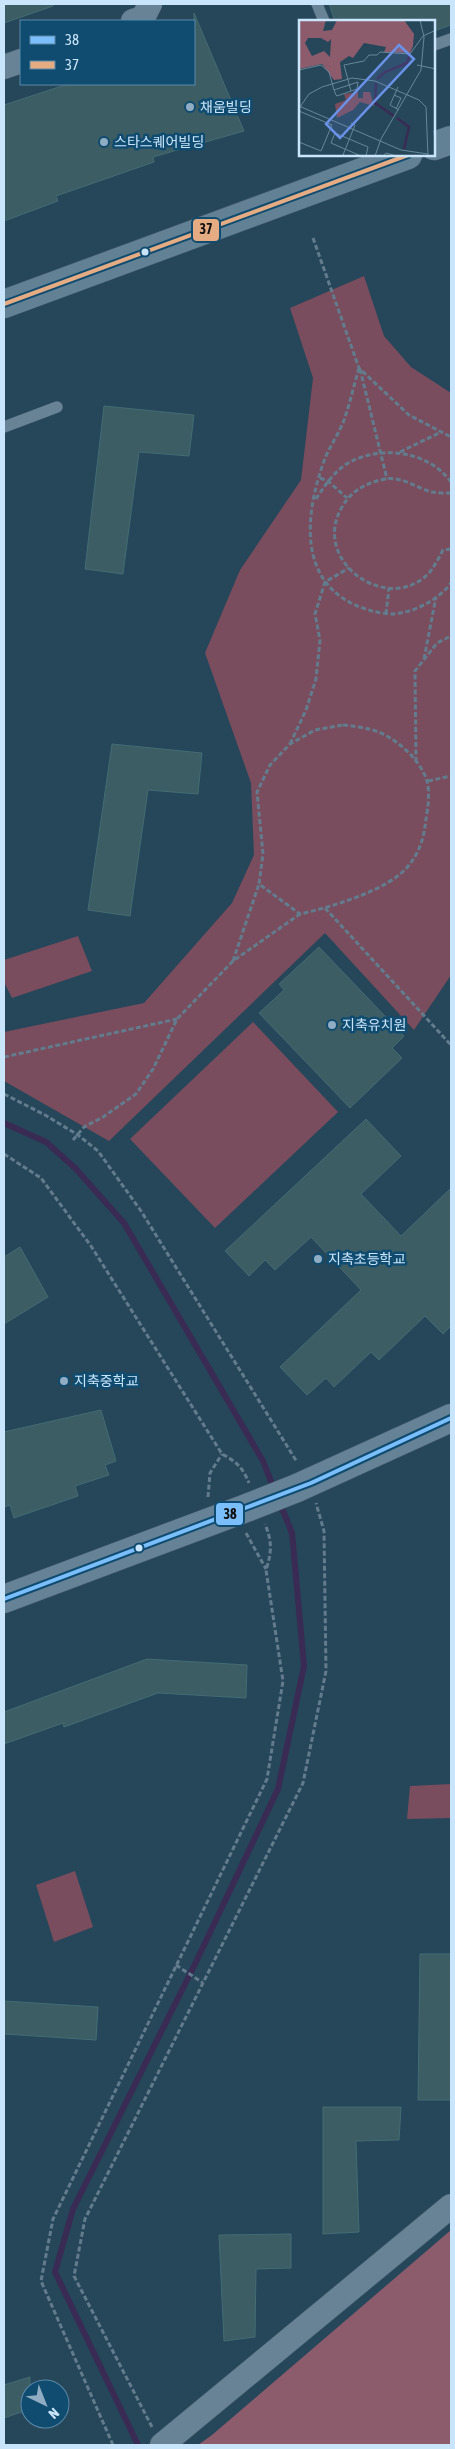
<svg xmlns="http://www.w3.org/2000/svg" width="455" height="2449" viewBox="0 0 455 2449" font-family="'Asap Condensed','Noto Sans KR',sans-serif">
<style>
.green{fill:#794d5d}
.forest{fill:#8c5c6d}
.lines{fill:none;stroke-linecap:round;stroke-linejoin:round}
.stream{stroke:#3a2b55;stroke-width:6}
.building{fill:#3d5d65;stroke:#446c73}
.lane-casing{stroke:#496171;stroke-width:12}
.street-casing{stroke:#496171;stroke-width:25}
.secondary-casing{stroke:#496171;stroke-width:29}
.primary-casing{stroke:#496171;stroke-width:29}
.path{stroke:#637c8d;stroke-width:3;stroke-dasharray:5 2.5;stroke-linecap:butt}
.lane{stroke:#688396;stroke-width:11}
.street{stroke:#688396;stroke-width:24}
.secondary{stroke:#668296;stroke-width:28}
.primary{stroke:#628195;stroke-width:28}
.secondary-bridge-casing{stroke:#496171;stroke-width:29;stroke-linecap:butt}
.secondary-bridge{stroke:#668296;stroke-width:28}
.bus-1-casing{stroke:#104b70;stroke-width:8}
.bus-2-casing{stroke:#104b70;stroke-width:8}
.bus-1{stroke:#7abffc;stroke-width:4}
.bus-2{stroke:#e5ac83;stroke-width:4}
.poi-dot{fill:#90adc3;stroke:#104b70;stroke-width:2}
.bus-dot{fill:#c9e5fb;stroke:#104b70;stroke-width:2}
.labels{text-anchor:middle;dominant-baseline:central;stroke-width:5;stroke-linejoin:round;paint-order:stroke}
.poi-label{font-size:14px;fill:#c9e5fb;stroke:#104b70;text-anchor:start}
.inset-river{fill:none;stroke:#3a2b55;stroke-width:2.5}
.inset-road{fill:none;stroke:#67869a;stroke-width:1}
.view{fill:#6a92e8;fill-opacity:0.15;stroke:#6a92e8;stroke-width:2.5}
.inset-edge{fill:none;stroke:#c9e5fb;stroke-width:2.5}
.line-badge{stroke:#104b70;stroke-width:2}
.pale-badge-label{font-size:14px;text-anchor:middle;font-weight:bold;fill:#111}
</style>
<rect width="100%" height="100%" fill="#26465a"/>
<path class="green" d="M364,276L384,336L411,367L451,393V975L414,1030L325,933L109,1141L4,1081V1032L144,1003L232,903L254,855L251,783L205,653L240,570L301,480L313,378L290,308Z
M78,936L92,971L12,998L4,982V960Z
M253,1022L338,1112L215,1228L130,1139Z
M451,1784V1818L407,1819L410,1786Z
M75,1871L93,1927L54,1942L36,1885Z"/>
<path class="forest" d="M451,2230V2445H198L212,2435Z"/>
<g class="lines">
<path class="stream" d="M4,1123L46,1142L75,1168L124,1223L263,1461L274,1489
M138,2445L55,2272L73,2209L196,1962L278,1789L304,1666L292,1533L279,1501"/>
</g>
<path class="building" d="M4,4H52L53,6L4,23Z
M329,4H451V25L434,31V21H335Z
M194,13L244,131L153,157L154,162L56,196L58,201L4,221V105L68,84H194Z
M104,406L194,415L189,456L139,452L123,574L85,569Z
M112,744L202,753L198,794L148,790L130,916L88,910Z
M319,947L404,1036L392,1048L402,1058L350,1108L259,1013L284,990L279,984Z
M366,1119L401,1156L361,1194L401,1236L451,1188V1326L443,1334L425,1316L379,1360L371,1352L334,1387L326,1378L307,1395L280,1367L361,1290L311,1237L275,1270L265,1260L249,1276L225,1251Z
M20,1247L48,1297L4,1324V1257Z
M101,1410L116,1461L105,1465L109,1475L75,1486L78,1496L14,1518L10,1505L4,1507V1432Z
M147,1659L247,1665L246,1698L158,1693L64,1727L63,1723L4,1744V1712Z
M420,1954H451V2100H418Z
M4,2001L98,2007L96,2040L4,2034Z
M323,2107H401L399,2140L356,2141L359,2232L323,2234Z
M291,2234V2268L256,2269L255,2337L224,2341L219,2235Z
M30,2377V2409L4,2418V2385Z"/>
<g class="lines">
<g class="lane-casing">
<path id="lane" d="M317,4L324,21
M434,45L451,39
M4,427L57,407"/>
</g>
<g class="street-casing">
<path id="street" d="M133,21L143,18L150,4
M4,67L21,61
M162,2445L451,2206"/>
</g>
<g class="secondary-casing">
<path id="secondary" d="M297,1488L451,1418
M4,1599L249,1507"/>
</g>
<g class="primary-casing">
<path id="primary" d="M434,146L451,140
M4,304L408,155"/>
</g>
<path class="path" d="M313,238L359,368L409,415L451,437
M359,368C354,385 350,403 344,420C339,434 329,447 324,461C301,525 299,597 381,613C405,618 437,602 451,583
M360,369L387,479
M400,452L439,433
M320,478L328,481L347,498
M451,493C445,493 438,493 432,492C417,488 402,476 385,479C366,483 352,490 342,507C310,561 388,616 429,573C434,567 439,558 443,550L451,549
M316,499C325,485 335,470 350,462C383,445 428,451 451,482
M386,614L389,588
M424,659L436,597
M343,725C352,726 361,727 369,729C392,734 420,758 427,781C430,791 428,809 426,819C424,836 421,850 409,865C390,890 331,907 300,914L259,884L263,854L257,792L270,765L290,744L315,730Z
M290,744L306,710L316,679L320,640L315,614L325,582L349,568
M416,762L415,671L437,643L451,636
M428,781L451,776
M325,908L451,1045
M233,961L259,884
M4,1057L177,1019
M4,1094L45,1115L78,1135L98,1151L141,1211L297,1462
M73,1140L84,1127L103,1117L136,1094L153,1069L177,1019L233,961L300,914
M4,1154L41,1178L91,1246L222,1454C237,1462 243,1468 249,1483
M208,1497L210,1473L222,1454
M246,1533L266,1569
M176,1965L203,1983
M152,2427L74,2276L85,2219L303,1783L326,1671L324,1531L316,1503
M113,2445L41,2281L53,2219L267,1779L283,1681L266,1570C272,1552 272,1541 265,1524"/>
<use href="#lane" class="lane"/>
<use href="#street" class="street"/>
<use href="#secondary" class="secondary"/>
<use href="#primary" class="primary"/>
<g class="secondary-bridge-casing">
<path id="secondary-bridge" d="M249,1507L297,1488"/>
</g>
<use href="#secondary-bridge" class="secondary-bridge"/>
<g class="bus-1-casing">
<path id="bus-1" d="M4,1599L311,1483L451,1418"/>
</g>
<g class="bus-2-casing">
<path id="bus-2" d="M4,304L408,155"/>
</g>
<use href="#bus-1" class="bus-1"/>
<use href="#bus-2" class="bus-2"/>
</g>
<g class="poi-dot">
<circle cx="190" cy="107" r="5"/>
<circle cx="104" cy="142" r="5"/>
<circle cx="332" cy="1025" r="5"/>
<circle cx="318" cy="1259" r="5"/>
<circle cx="64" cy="1381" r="5"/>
</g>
<g class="bus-dot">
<circle cx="145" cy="252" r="4.5"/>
<circle cx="139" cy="1548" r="4.5"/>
</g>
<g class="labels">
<g class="poi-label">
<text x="200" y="107">채움빌딩</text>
<text x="114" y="142">스타스퀘어빌딩</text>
<text x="342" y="1025">지축유치원</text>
<text x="328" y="1259">지축초등학교</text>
<text x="74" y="1381">지축중학교</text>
</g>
</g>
<g transform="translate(299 20)">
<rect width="136" height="136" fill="#26465a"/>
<path d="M59,72V78H64V72H71L75,86L61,82L54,90L38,98L36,84L47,80L45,74Z" fill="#794d5d"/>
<path d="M0,0H27L24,11L33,10L38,0H105L115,14L114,26L111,33L85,32L87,27L65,23L54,38L50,36L41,42L43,59L35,60L23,44L0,49ZM9,18H22L29,22L32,19L31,37L25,31L13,36L6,23Z" fill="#8c5c6d" fill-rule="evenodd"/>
<path class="inset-river" d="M78,59L86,52L108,43L111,34M77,63L76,83L95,96M98,98L110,107L105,129"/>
<path class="inset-road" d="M118,45L137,49M0,50L22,45L30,52L35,70L37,75L38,76L58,69L59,62L35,70M99,67L91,85L100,90M52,71L45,45L65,41L70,35H78L81,32L111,34L124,16L137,10M95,75L102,78L97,89M0,86L102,130L129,134M1,87L10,74L23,67L53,58L76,61L120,80L127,87L129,136M0,91L33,105L22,131L0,122M135,111L137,131M44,135L56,105L52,103M62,136L32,123L36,113L69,127L67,136M76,136L82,119L122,50L125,17L121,0M84,136L87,133L98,136"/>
<path class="view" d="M100,25L115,39L41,118L27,104Z"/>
<rect width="136" height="136" class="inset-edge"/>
</g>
<g class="line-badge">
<rect x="192" y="218" width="28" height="24" rx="5" fill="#e5ac83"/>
<rect x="215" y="1502" width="29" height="24" rx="5" fill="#7abffc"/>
</g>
<g class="pale-badge-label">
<text x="206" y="234">37</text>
<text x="230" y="1519">38</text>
</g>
<rect width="455" height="2449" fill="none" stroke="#c9e5fb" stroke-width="10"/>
<rect x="20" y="20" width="175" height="65" fill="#104b70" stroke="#5a89a8"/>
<rect x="30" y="36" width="25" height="8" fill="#7abffc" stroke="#5a89a8"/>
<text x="65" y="45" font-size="15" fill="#c9e5fb">38</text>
<rect x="30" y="61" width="25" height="8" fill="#e5ac83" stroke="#5a89a8"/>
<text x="65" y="70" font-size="15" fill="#c9e5fb">37</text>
<g transform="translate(45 2404) rotate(137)"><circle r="24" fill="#104b70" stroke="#5a89a8"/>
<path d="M0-4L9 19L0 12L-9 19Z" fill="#90adc3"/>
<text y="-8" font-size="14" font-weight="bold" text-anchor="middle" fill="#c9e5fb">N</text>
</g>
</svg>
